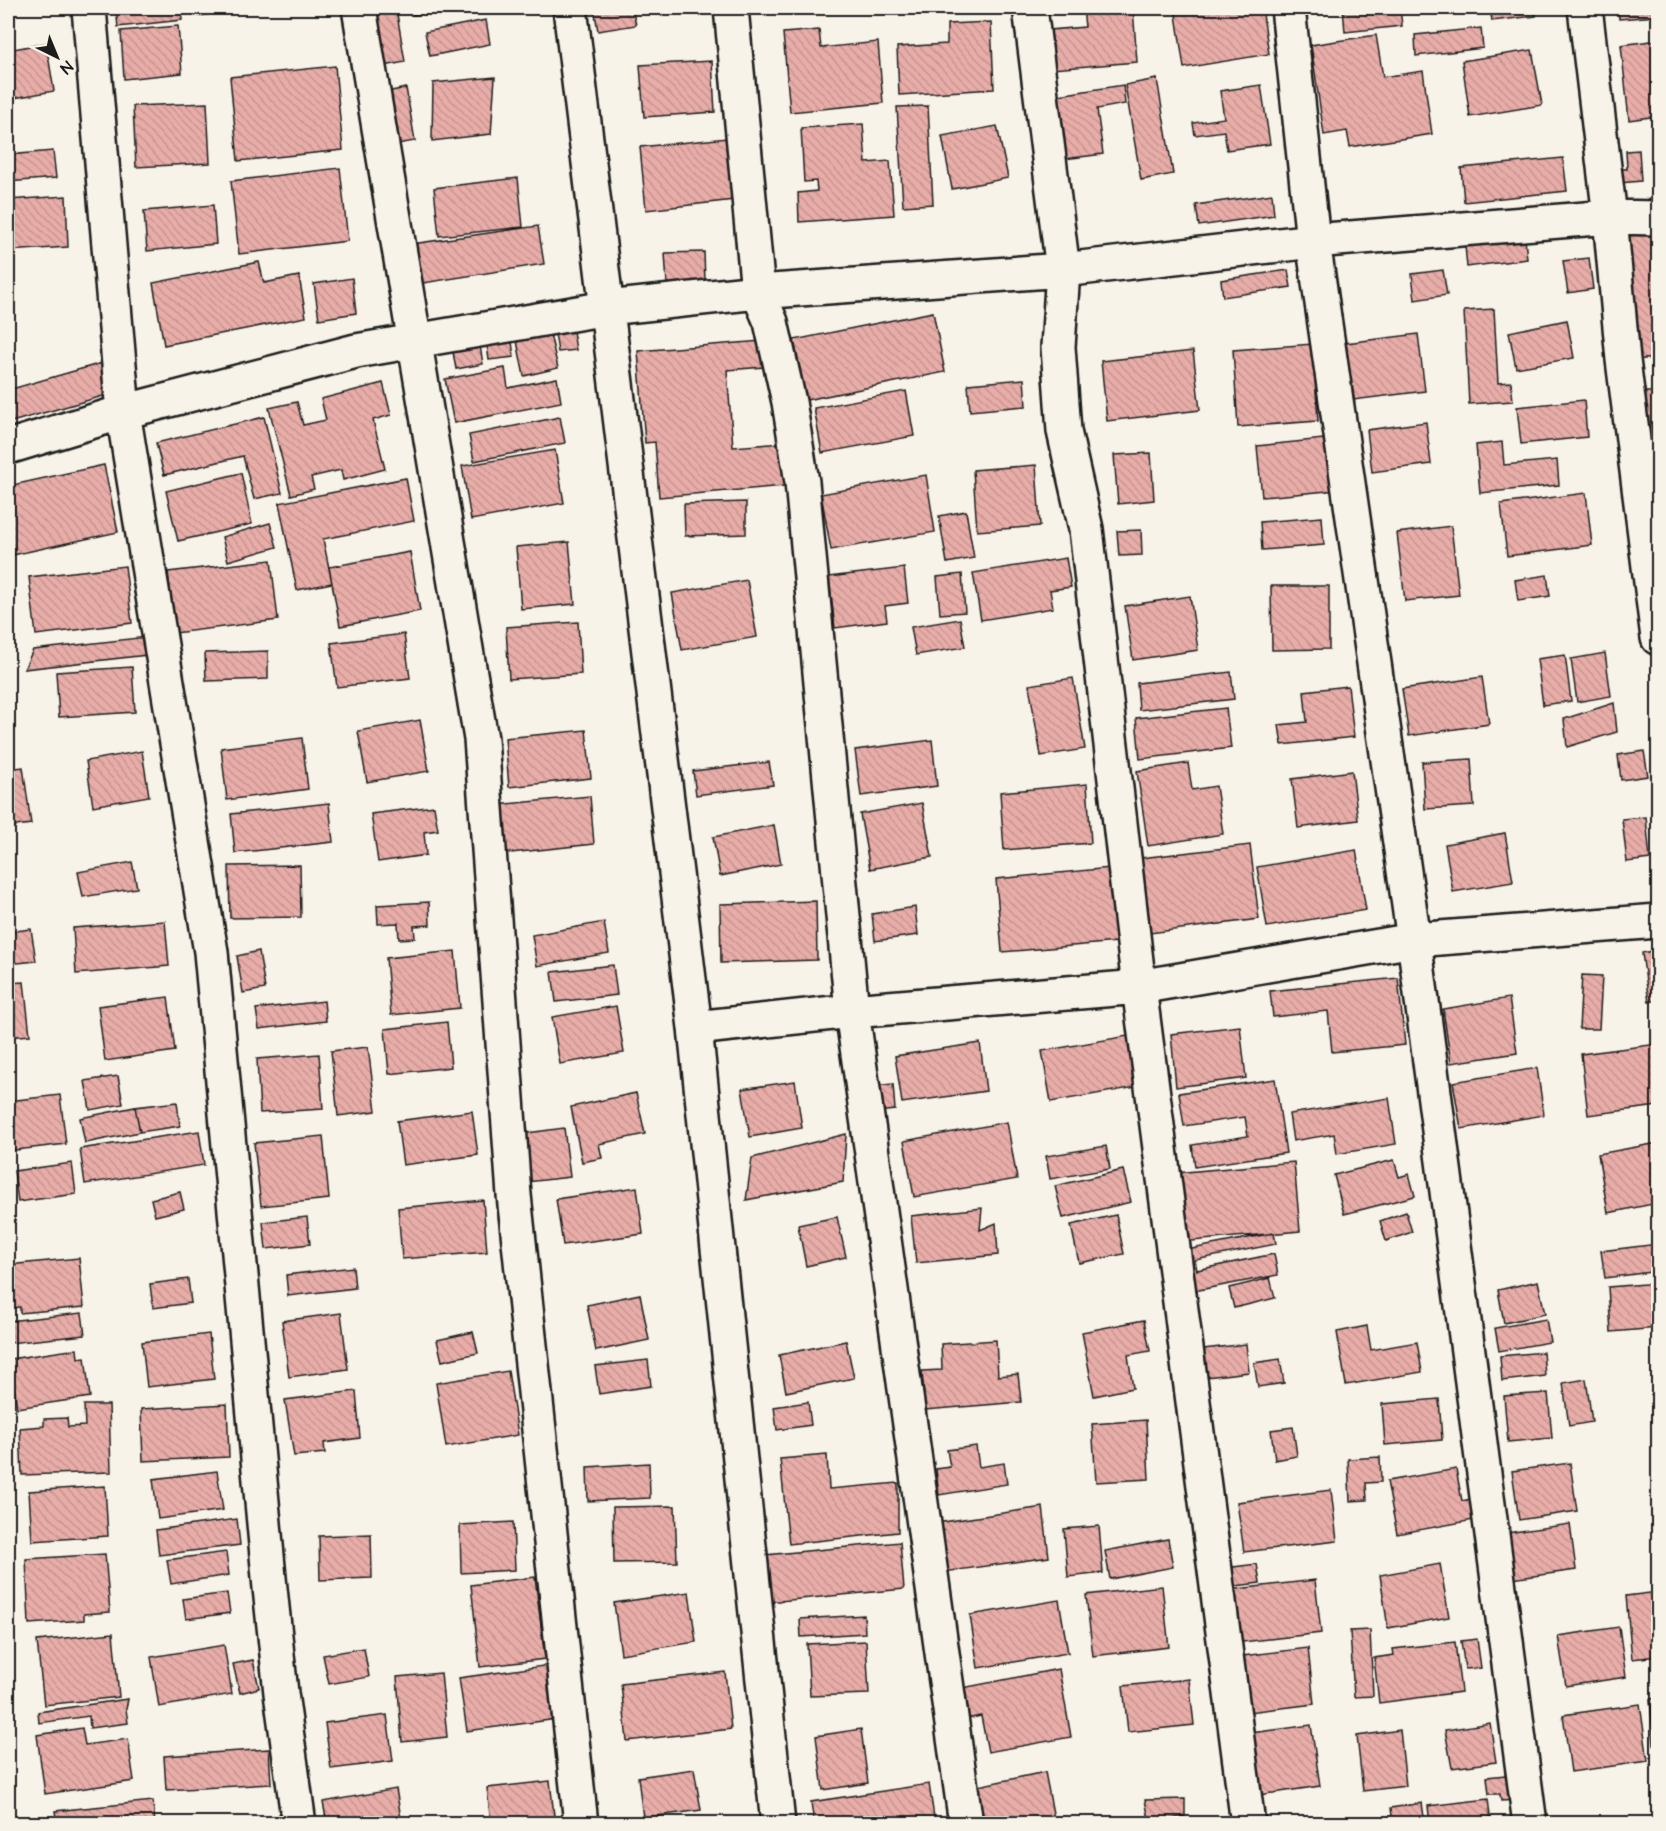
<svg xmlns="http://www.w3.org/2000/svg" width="1666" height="1831" viewBox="0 0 1666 1831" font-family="'Architects Daughter',sans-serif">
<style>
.building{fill:url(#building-back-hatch);stroke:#1c1c1c;stroke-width:1.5}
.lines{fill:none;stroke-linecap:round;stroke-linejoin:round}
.minor-casing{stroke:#1c1c1c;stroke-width:38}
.minor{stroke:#f7f3e8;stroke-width:33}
</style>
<defs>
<pattern id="building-back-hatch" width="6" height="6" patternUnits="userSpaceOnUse" patternTransform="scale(1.5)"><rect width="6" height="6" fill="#e8ada8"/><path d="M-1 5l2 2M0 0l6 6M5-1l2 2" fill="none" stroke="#c69490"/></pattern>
</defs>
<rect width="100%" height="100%" fill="#f7f3e8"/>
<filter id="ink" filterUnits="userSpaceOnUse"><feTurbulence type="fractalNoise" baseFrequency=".0167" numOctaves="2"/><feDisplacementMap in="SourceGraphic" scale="12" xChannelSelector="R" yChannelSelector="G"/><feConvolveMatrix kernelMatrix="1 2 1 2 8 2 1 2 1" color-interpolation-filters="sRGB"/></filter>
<g filter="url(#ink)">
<path class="building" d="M116,8H181L182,20L118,27Z
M196,8H254L198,16Z
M369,8H396L405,62L379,67Z
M413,8H487L413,15Z
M594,8H632L636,25L598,31Z
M750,8H804L750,12Z
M1083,8H1133L1137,62L1040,70L1037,31L1085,27Z
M1175,8H1262L1269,54L1184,68Z
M1343,8H1400L1402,26L1345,32Z
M1490,8H1535L1536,16L1492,21Z
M1618,8H1658V16L1619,19Z
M486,20L490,44L430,56L425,32Z
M991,22L994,89L899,95L897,47L947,44V24Z
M178,26L182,73L124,79L121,31Z
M1481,28L1483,48L1416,56L1415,35Z
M819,30L821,48L878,42L883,103L790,112L783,33Z
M1376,35L1383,77L1423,71L1432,134L1350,147L1347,131L1324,135L1311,45Z
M1658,40V116L1629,120L1621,45Z
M46,43L54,91L8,99V50Z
M1532,50L1542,105L1470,117L1462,61Z
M712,61L715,112L644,117L640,65Z
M335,66L343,150L238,161L230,77Z
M495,77L491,134L432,141L433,83Z
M1157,79L1173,174L1141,180L1125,85Z
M1123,85L1125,104L1097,109L1103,154L1049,161L1040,98Z
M1261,85L1270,144L1227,150L1224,131L1195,135L1193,123L1224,118L1220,91Z
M406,88L415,141L386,146L377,94Z
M207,103L210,163L136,167L133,106Z
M928,106L933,204L903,206L897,107Z
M863,124L866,163L890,161L894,215L799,222L798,193L817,191L816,181L804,182L801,128Z
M997,126L1008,178L952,189L942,136Z
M727,138L734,200L646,210L640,147Z
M1639,150L1641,181L1619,183L1618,169H1627L1626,151Z
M53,151L56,178L8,182V155Z
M1563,158L1567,191L1464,202L1461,168Z
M340,168L348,241L239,254L231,181Z
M518,178L523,227L439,236L434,188Z
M1272,194L1274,215L1199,226L1196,205Z
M66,196L68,247L8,251V200Z
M213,205L216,244L147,251L144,211Z
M1658,222V358L1631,360L1623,224Z
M538,226L544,264L417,284L412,244Z
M1525,239L1527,259L1467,267L1465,246Z
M704,252L705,282L667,284L665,253Z
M1589,258L1593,289L1568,293L1563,261Z
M259,262L264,283L299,276L306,317L164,345L153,283Z
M1288,270L1291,287L1223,297L1221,280Z
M1443,270L1447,295L1415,300L1412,274Z
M352,278L356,313L319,319L314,284Z
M1494,309L1498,383L1511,382L1513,401L1469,404L1464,311Z
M933,312L945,372L806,400L794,340Z
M1567,320L1574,358L1516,368L1509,332Z
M573,331L576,350L558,352L555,333Z
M532,333L533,338L550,334L558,368L524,376L516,336Z
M1418,334L1425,391L1353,400L1346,343Z
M762,341L764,367L727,370L733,447L782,443L785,486L659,497L655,442L645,443L638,351Z
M512,342L514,357L489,360L487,345Z
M1313,344L1318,421L1238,427L1233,350Z
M480,346L483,364L456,369L453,352Z
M1193,351L1200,410L1107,421L1101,361Z
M102,363L110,394L8,423V390Z
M505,368L508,388L557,378L561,402L454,423L445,379Z
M1024,379L1026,406L970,411L968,384Z
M383,383L391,415L373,420L385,469L343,480L341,470L311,477L314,489L291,495L269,408L297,402L303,425L326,420L321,399Z
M906,391L914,436L822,453L814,408Z
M1658,391V449L1647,450L1639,393Z
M1584,400L1587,437L1521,444L1517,407Z
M264,417L282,493L254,499L243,456L164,475L156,443Z
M560,417L565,443L474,461L469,435Z
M1426,422L1431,464L1372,472L1367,430Z
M1333,438L1338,490L1262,497L1257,446Z
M1502,442L1504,465L1557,460L1559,485L1480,493L1476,445Z
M555,450L564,503L471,520L462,466Z
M1657,450H1658V474L1641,476L1639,460L1657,458Z
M1151,453L1154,500L1118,504L1114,455Z
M104,465L118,532L8,556V486Z
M1036,465L1040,526L977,531L973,470Z
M241,473L252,524L178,541L166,491Z
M926,475L935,532L831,550L821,494Z
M406,478L414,521L323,539L332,583L297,590L279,503Z
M1586,493L1592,545L1507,556L1501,504Z
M746,502V534L685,536L684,504Z
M966,511L974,558L947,563L939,516Z
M1322,517L1324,545L1262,550L1260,522Z
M270,523L277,547L228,561L222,537Z
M1451,526L1459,595L1405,601L1397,533Z
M1141,530L1142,555L1119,556L1117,531Z
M569,542L575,604L521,609L516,547Z
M410,552L420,611L340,626L329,567Z
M1066,558L1071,587L1050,590L1053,608L981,620L973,573Z
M271,560L278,620L175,633L168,572Z
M125,566L132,623L36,635L29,577Z
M904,568L908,603L885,606L887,621L835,628L829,577Z
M962,574L965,612L940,614L937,577Z
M1547,575L1550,596L1518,601L1515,580Z
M747,580L757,637L682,650L672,593Z
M1271,586H1329V649L1272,650Z
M1190,596L1198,650L1133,660L1125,606Z
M960,619L965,647L916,655L911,627Z
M578,622L581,674L509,679L506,627Z
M404,634L410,678L337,687L331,643Z
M147,637V655L24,669L33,650Z
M268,651V679L206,681L205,653Z
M1605,653L1611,696L1577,702L1571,659Z
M1565,655L1571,701L1543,705L1537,659Z
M132,667L135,712L59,717L56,672Z
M1231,672L1234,699L1139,710L1137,683Z
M1482,677L1489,724L1409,736L1402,689Z
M1073,678L1085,749L1041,756L1029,685Z
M1348,686L1354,737L1282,745L1279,725L1307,722L1304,691Z
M8,701L13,741L8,742Z
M1614,703L1617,732L1567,747L1564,719Z
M1226,708L1231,748L1140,759L1136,718Z
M420,720L429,771L367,782L358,731Z
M586,730L591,778L509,787L505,738Z
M302,738L308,789L227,800L221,748Z
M932,740L937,786L861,796L855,750Z
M142,751L149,796L93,806L86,761Z
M1644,751L1648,776L1621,780L1618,755Z
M1471,759L1474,806L1425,809L1422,762Z
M769,762L773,785L696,795L693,771Z
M1188,763L1192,790L1216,786L1223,834L1148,846L1137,771Z
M23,767L31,824L8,827V769Z
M1352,771L1358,820L1298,828L1292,779Z
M1087,784L1091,843L1004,850L1000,792Z
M590,796L594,844L501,854L497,805Z
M329,803L333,842L235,853L231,814Z
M922,803L932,857L870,869L860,814Z
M434,806L438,830L424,832L426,855L378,862L371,814Z
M1646,817L1650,859L1627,862L1622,819Z
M774,825L781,864L720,876L713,837Z
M1505,833L1513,882L1453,892L1445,844Z
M1250,845L1259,919L1150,933L1141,858Z
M1356,850L1366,910L1267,927L1257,867Z
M132,862L137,888L83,897L78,872Z
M300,865L301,917L230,918L229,866Z
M1110,868L1117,942L1002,952L996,879Z
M816,901L817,960L721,963L720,904Z
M429,902L430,925L414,926L415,938L399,939L398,923L378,924L377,905Z
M915,907L918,935L875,941L872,914Z
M165,921L169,966L76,974L73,928Z
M604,922L609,953L537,966L532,935Z
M31,929L36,961L8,964V932Z
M1658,950V1000L1649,1002L1642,953Z
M259,951L265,989L243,993L237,956Z
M455,951L460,1008L391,1015L386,958Z
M613,965L617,995L556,1002L552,972Z
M1582,975L1602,976L1599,1029H1579Z
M1398,978L1405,1045L1332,1052L1328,1011L1273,1017L1270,991Z
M24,982L30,1035L8,1037V983Z
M168,997L175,1051L105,1061L98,1006Z
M1509,998L1517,1053L1451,1063L1443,1009Z
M324,1001L326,1021L259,1029L256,1009Z
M616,1006L624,1053L560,1064L552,1017Z
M447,1022L451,1067L389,1074L385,1029Z
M1240,1026L1246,1078L1176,1087L1171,1034Z
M1133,1035L1142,1086L1051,1102L1042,1051Z
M980,1043L986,1091L902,1103L895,1056Z
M1658,1044V1106L1588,1115L1581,1054Z
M368,1047L376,1111L338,1116L331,1051Z
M319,1054L323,1109L260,1113L257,1059Z
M1537,1068L1544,1115L1461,1129L1453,1082Z
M118,1076L123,1104L90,1110L85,1081Z
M1275,1079L1286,1153L1195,1167L1192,1145L1248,1136L1245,1117L1184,1126L1179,1093Z
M795,1081L802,1128L750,1137L742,1089Z
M893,1084L895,1110L876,1112L874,1086Z
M636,1093L645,1134L599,1144L602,1158L582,1162L571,1107Z
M60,1095L66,1144L8,1151V1101Z
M1389,1098L1396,1144L1337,1154L1334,1134L1293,1141L1289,1114Z
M177,1102L180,1126L140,1132L135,1107Z
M135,1107L140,1132L85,1143L80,1118Z
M472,1111L478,1155L403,1165L397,1121Z
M1007,1122L1017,1179L914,1197L904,1141Z
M564,1128L570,1177L527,1182L520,1134Z
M199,1131L204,1165L85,1184L80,1149Z
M846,1134L843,1182L746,1200L752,1158Z
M323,1136L329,1199L261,1206L254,1143Z
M1658,1143V1203L1608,1213L1598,1154Z
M1106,1146L1110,1169L1050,1179L1046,1156Z
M1394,1160L1399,1177L1409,1174L1415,1196L1344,1214L1334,1175Z
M1294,1162L1300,1231L1170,1243L1164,1174Z
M72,1163L76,1194L18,1202L14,1171Z
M1123,1170L1131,1202L1063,1218L1055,1186Z
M637,1187L643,1234L563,1245L556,1199Z
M180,1192L184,1209L155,1216L151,1199Z
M483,1200L487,1252L402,1259L398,1208Z
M982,1208L980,1230L996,1223L998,1255L916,1263L911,1216Z
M1406,1212L1412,1232L1386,1241L1380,1221Z
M1116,1215L1124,1254L1079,1263L1071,1225Z
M307,1217L310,1244L266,1249L263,1222Z
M837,1217L846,1257L806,1266L798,1225Z
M1274,1233L1276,1244L1195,1260L1197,1270L1274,1254L1278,1275L1188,1292L1181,1251Z
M1658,1244V1271L1605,1278L1601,1251Z
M79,1258L84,1307L20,1313V1307L10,1308L8,1265Z
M353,1267L355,1288L288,1296L286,1275Z
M1270,1278L1275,1298L1234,1308L1229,1288Z
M188,1279L191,1303L153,1308L150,1284Z
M1538,1281L1545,1314L1504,1323L1498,1290Z
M1658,1283V1328L1611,1332L1608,1287Z
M640,1294L649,1340L596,1351L587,1305Z
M82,1313L85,1335L9,1343L8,1321Z
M341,1313L348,1369L289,1377L282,1321Z
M1546,1319L1550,1342L1499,1351L1495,1328Z
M1144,1320L1150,1351L1128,1355L1133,1388L1094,1396L1082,1332Z
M1367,1326L1371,1350L1417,1342L1422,1372L1346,1385L1337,1332Z
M473,1332L478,1353L442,1361L437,1340Z
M209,1334L214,1379L147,1387L142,1342Z
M996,1340L998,1376L1018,1374L1021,1402L925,1410L922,1371L942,1370L941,1344Z
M846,1341L854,1378L786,1392L779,1355Z
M1246,1344L1249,1372L1189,1379L1186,1351Z
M77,1349L78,1358L85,1357L90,1397L17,1408L10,1359Z
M1543,1352L1545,1376L1502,1381L1500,1356Z
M1280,1359L1284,1383L1258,1387L1254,1363Z
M648,1360L651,1386L599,1394L595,1366Z
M508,1371L518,1435L446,1447L436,1383Z
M1586,1379L1592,1422L1569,1426L1563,1383Z
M356,1391L360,1438L324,1443L325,1453L294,1456L285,1400Z
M1548,1393L1552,1438L1508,1442L1504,1396Z
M1439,1399L1442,1440L1385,1445L1382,1404Z
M808,1402L811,1425L777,1430L774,1407Z
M227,1404L229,1457L143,1461L141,1409Z
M84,1405H109L111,1472L22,1475L20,1428L44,1426V1419L67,1418L68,1427L85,1426Z
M1146,1420L1149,1479L1096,1482L1092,1424Z
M1293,1427L1297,1456L1275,1460L1271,1430Z
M976,1446L979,1467L1004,1463L1007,1484L939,1495L936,1469L950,1467L947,1450Z
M827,1455L829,1489L898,1483V1532L789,1544L780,1459Z
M1380,1457L1381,1482L1366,1483L1367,1500L1350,1501L1348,1459Z
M649,1463L650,1498L588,1501L587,1467Z
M1570,1463L1577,1511L1519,1520L1512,1471Z
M1456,1469L1462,1501L1471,1499L1474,1520L1397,1534L1387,1481Z
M217,1471L223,1510L158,1519L153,1479Z
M105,1486L108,1536L32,1541L29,1491Z
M1331,1490L1337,1541L1244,1552L1237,1502Z
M675,1506L677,1562L614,1563L613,1507Z
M1043,1507L1049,1557L944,1572L937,1523Z
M237,1519L240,1545L159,1555L156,1530Z
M513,1522L515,1570L461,1573L460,1525Z
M1570,1524L1576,1570L1505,1580L1500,1534Z
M1099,1526L1103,1573L1068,1577L1064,1529Z
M371,1534L372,1578L320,1580L319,1536Z
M1168,1539L1173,1567L1110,1579L1105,1551Z
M900,1542L904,1589L769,1602L765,1555Z
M226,1552L229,1575L171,1584L167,1560Z
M105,1554L110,1612L84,1614V1620L29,1624L26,1559Z
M1257,1564L1260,1583L1227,1587L1225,1568Z
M1440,1564L1449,1617L1388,1628L1380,1575Z
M535,1577L545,1659L480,1667L471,1585Z
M1315,1580L1321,1633L1234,1643L1228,1590Z
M1162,1586L1169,1647L1093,1656L1086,1595Z
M689,1592L696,1642L621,1654L614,1603Z
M1658,1592V1656L1632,1659L1626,1596Z
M227,1593L230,1613L186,1619L183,1599Z
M1059,1600L1068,1653L978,1668L970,1615Z
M864,1615L865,1633L801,1637L800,1619Z
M1619,1627L1626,1677L1566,1686L1558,1636Z
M1370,1630L1373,1696L1354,1697L1350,1631Z
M113,1633L119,1697L44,1705L37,1641Z
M1477,1639L1481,1668L1465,1669L1461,1641Z
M866,1641L869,1694L810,1696L807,1644Z
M1455,1642L1461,1692L1379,1703L1374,1658L1394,1655L1393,1649Z
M224,1645L232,1694L159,1707L151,1657Z
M364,1648L369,1677L329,1684L323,1655Z
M1308,1648L1314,1704L1249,1712L1243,1656Z
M253,1660L259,1688L240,1693L233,1664Z
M550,1665L557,1719L467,1731L459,1678Z
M1059,1669L1071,1737L988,1752L981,1716L962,1720L957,1689Z
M725,1672L731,1729L627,1741L621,1684Z
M441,1673L447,1737L402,1742L397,1677Z
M1189,1679L1194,1725L1128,1732L1123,1686Z
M1658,1698V1745H1654L1650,1699Z
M128,1699L126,1709L128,1723L90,1728L89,1716L39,1723L38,1712Z
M1640,1704L1648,1761L1571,1772L1563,1715Z
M387,1715L393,1761L331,1769L325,1723Z
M1490,1723L1496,1762L1452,1768L1445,1730Z
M1311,1725L1320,1786L1259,1795L1251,1733Z
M82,1728L85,1745L128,1739L134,1781L45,1794L37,1735Z
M861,1729L868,1783L823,1790L816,1736Z
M1400,1730L1406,1786L1363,1791L1357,1736Z
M269,1749L271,1784L166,1790L164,1756Z
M694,1769L701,1810L643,1818L638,1777Z
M1045,1772L1055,1824H980L973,1787Z
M1515,1774L1517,1800L1501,1801L1500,1794H1489L1487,1777Z
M550,1781L555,1824H491L487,1788Z
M929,1784L935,1824H814L811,1802Z
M396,1789L402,1824H327L323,1802Z
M1185,1799V1816L1150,1824L1145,1800Z
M1488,1799L1491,1824H1430L1428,1806Z
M153,1801L155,1824H57L55,1811Z
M1422,1803L1425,1824H1393L1391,1808Z"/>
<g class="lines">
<g class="minor-casing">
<path id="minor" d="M89,8L123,412L211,952L270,1588L281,1693L299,1824
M359,8L481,739L514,1195L581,1824
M570,8L695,1028L778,1824
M731,8L758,292L771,322L789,402L802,482L852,1011L966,1824
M1030,8L1063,270L1058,347L1064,431L1086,529L1139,987L1248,1824
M1288,8L1313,241L1414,940L1530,1824
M1585,8L1610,217L1623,360L1658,638
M8,447L123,412L356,351L607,308L758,292L1063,270L1313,241L1610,217L1658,218
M695,1028L852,1011L1139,987L1414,940L1658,921"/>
</g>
<use href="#minor" class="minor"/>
</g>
</g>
<rect width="1666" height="1831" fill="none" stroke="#f7f3e8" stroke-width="30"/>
<rect x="15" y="15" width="1636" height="1801" fill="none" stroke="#1c1c1c" stroke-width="2" filter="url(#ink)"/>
<g transform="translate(57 57) rotate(137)" stroke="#f7f3e8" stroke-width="4.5" paint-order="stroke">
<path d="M0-4.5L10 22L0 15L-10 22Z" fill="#1c1c1c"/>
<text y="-9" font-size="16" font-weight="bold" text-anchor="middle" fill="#1c1c1c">N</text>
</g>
</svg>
